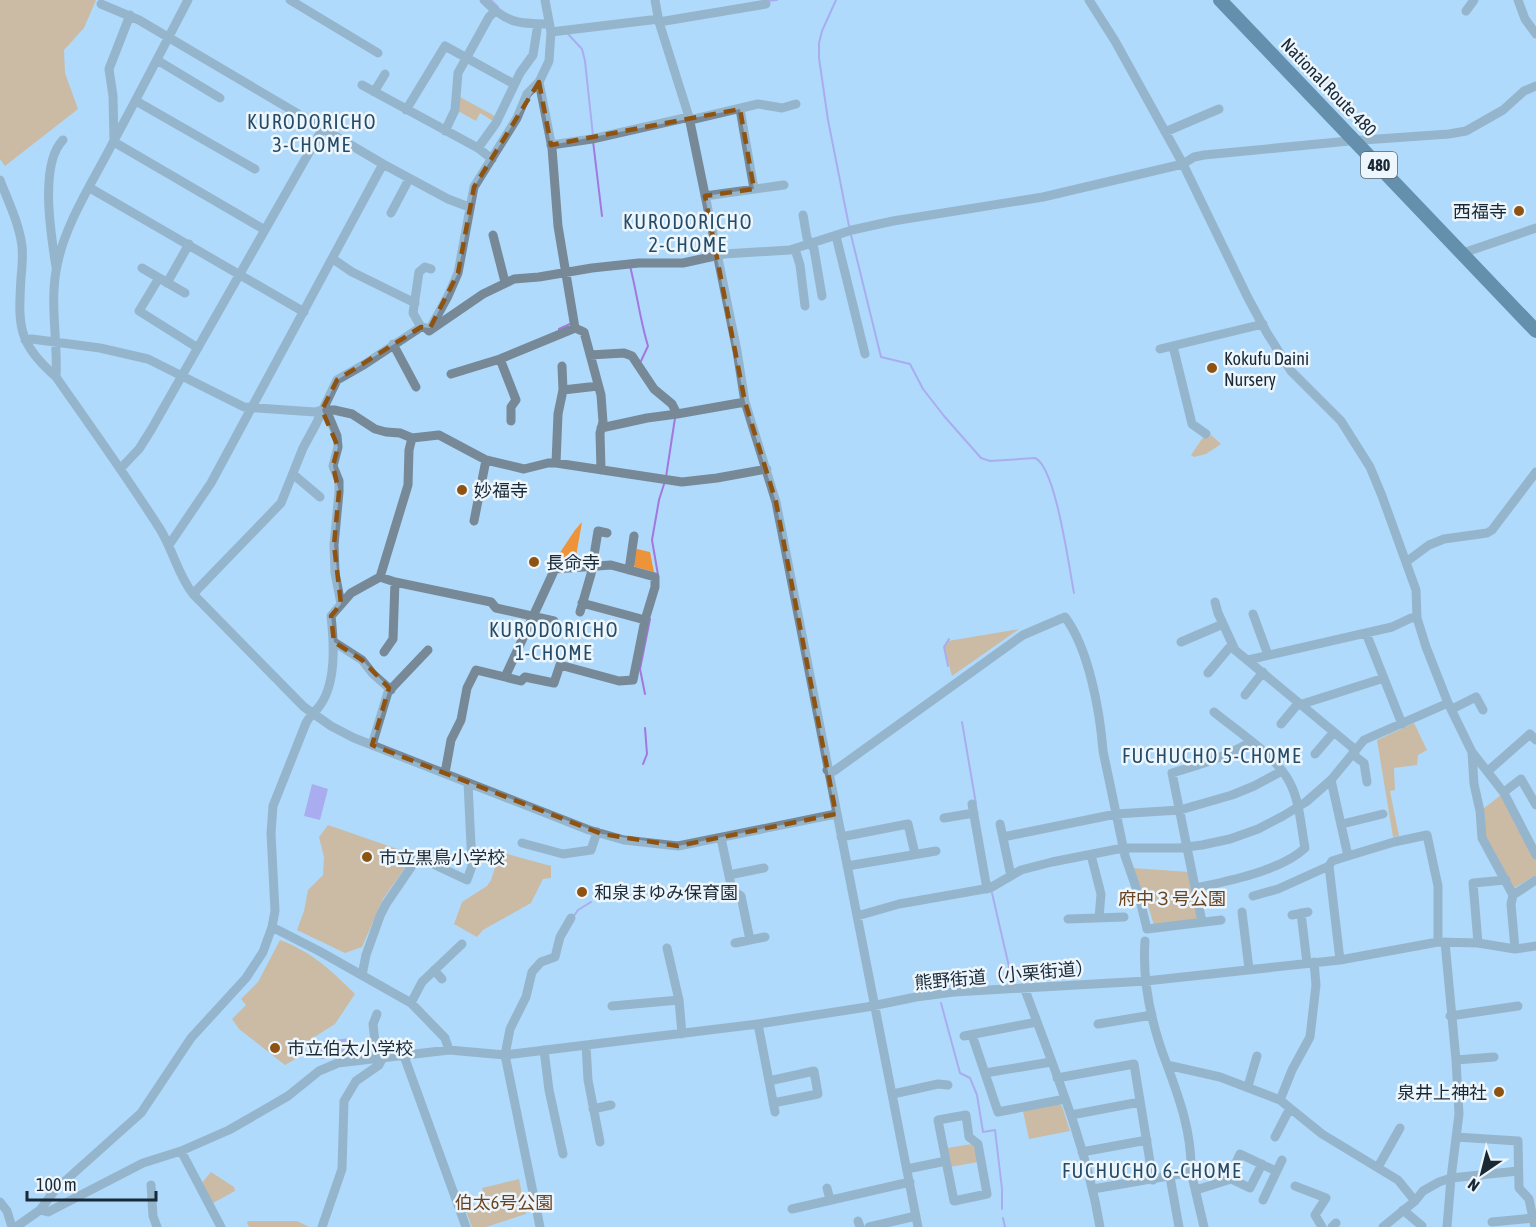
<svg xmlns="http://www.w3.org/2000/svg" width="1536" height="1227" viewBox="0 0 1536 1227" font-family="'Asap Condensed','Noto Sans JP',sans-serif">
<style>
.green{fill:#ed943a}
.water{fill:#a277df}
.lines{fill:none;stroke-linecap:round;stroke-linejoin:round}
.stream{stroke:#a277df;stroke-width:2}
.minor{stroke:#778896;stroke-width:9}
.highway{stroke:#0b344e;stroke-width:14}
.marked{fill:none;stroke:#8e5311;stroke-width:4.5;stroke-dasharray:12 8;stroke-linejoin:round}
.poi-dot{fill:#8e5311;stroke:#eef6fd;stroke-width:2}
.labels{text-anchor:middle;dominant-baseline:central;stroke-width:5;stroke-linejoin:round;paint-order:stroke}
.shield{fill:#eef6fd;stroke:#596672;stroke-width:1.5}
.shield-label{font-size:16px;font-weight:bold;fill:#192936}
.street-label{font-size:18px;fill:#192936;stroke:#eef6fd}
.poi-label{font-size:18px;fill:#192936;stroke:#eef6fd;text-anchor:start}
.park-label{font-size:18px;fill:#6a431f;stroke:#eef6fd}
.neighbourhood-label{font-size:20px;letter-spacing:1.5px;fill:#244b67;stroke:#eef6fd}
</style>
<rect width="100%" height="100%" fill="#afdafb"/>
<path class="green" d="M0,0H96L84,28L64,50L65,73L78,109L5,166L0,159Z
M460,97L495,116L493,121L480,113L476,121L458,111Z
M1211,435L1221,444L1206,454L1194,457L1191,455L1204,436L1209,438Z
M582,522L575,562L562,564L557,557L575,530Z
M637,549L650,552L654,572L635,567L633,564L635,551Z
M1019,629L952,676L944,647L948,641Z
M1414,723L1427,750L1418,755L1417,765L1394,768L1395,790L1390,791L1399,836L1393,837L1377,740Z
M1501,795L1536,858V875L1514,888L1486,839L1483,809Z
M328,825L403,851L409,862L383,899L362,947L345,953L297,930L304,911L308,890L323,875L324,857L319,837Z
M500,852L551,866V878L543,879L531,903L483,930L477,937L454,924L462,902L487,886L491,880Z
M1132,868L1190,872L1200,921L1154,925L1146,899Z
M280,940C312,952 331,970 355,994L335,1024L303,1044L304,1054L285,1065L239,1029L232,1019L246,1005L241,999L258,982Z
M1059,1104L1062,1106L1070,1131L1029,1139L1023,1111Z
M972,1144L975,1146L978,1162L950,1167L947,1148Z
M211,1172L234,1187L235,1191L213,1203L200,1185Z
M519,1179L526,1214L486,1227H472L466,1211L486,1202L482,1188Z
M248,1221H297L309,1227H249L247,1223Z"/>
<path class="water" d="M312,784L328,789L320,820L304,816Z
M351,1038L353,1055L321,1059L318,1042Z"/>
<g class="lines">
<path class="stream" d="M491,0L498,7
M836,0L822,31L819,43V58L828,120L849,226
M767,1L777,0
M568,34L582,49L585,61L593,136
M593,141L602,216
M851,235L881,357L910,364L923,389L944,416L981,458L990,461L1035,458C1056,467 1069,568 1074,593
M630,266C637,293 640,320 648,346L641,361
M559,329L570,324
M666,477L675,418
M658,575L652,540L659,500L665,481
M948,666L944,647L949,639
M645,694L640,669L650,619
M962,722L976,804
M643,764L647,754L645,728
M992,893L1013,984
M573,917L578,910L591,902
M941,1003L960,1073L970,1078L977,1095L983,1132L995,1130L1002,1189V1209
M1003,1218L1005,1227"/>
<path class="minor" d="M290,0L378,53
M484,0C506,23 518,24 549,24
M655,0L659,22L689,117L737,351L745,402L776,502L918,1227
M1089,0L1115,41L1183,164L1248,298L1267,333L1291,371L1341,421L1370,467L1382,496L1416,590L1417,618L1426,647L1448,703L1472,752L1504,793L1536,855
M1518,0L1525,19L1536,34
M101,4L139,20L383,164L448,199L469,207
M1466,11L1474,0
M130,15L109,69L113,96L114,142L265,230
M659,22L766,4
M551,32L659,19
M157,60L220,98
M362,85L478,148L492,159
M374,92L385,74
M136,101L255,169
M740,109L754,189
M406,110L445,46L514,84
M690,120L758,104L782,108L796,104
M445,131L455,110L458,73L489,17L495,11
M1165,132L1219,109
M551,145L592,139L689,117
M478,148L496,123L520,73L533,55L537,30
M0,180C8,201 19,223 22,246C23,256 22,268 21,278C18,327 18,343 56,377C91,427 127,477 160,529C173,550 178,575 193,594L304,707L331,726L354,738L589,830L624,840L678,846L836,814
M90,188L304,312
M705,196L784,185
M391,213L409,179
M803,215L807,238L814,249L822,296
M493,235L505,282
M836,236L865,354
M795,249L800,265L805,306
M1463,253L1536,228
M333,259L352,272L415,303
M56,267C51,235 39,164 63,140
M142,268L185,293
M159,278L139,311L198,348
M167,283L189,244
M421,327L413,313L419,272L425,267L431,269
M575,328L584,332L601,395L603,422L600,433L601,470
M430,329L448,296L458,273L474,187L517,118L527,94L539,82L549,61L551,32L545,0
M429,331L483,294L514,279L539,277L592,268L639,263H683L724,254L790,250L852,230L893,221L1043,197L1183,164L1194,157L1204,155L1349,141L1449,134L1466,131L1503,110L1524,91L1536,86
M25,340L32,339L100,348L148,359L244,407L315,412L322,410H334L352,414L375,429L386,432L400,433L412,438
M393,344L416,387
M1173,346L1192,424L1206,434
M1160,349L1263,324
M590,355L624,353L632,356L654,389L672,404L677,414L745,402
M500,359L516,400L511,407V421
M562,366L563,390L598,386
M451,374L500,359L575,328L558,226L552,148L539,82
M56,377C58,342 50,306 56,271C63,228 89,188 109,150C136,100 162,50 188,0
M322,410L327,412L337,436L338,447L333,466L339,481V492L334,545L335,573L341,604
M601,428L647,418L677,414
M556,463L558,414L563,390
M120,469L139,449L151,430L323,128
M294,475L320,497
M474,521L486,460
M169,545L211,483L383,164
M1406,562L1429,545L1444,539L1487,533L1492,530L1536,472
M629,570L634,536
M380,577L395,582L491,602L496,608L554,621
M193,594L281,503L303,448L316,424L337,380L365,364L421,327L426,328L429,331
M1215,602L1218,613L1235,650L1352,747L1356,757L1364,763L1367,782
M582,603L645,620
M580,612L591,574L598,531L607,533
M1253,614L1268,655
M1366,633L1402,724
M334,642L362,660L373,674L391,690
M1181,642L1223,624
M384,652L393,639L395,582
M1248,660L1392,627L1411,618H1417
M1208,673L1229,648L1233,646
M505,677L521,681L525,677L554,683L560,665L619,681L633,680L645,620L655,587V577L611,565L555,569
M1245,695L1263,672
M1452,709L1476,697L1483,710
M1281,724L1296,706L1384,678
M372,745L388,692L428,650
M1472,752L1474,784L1480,811L1482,838L1513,895
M1315,754L1334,732
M827,770L834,771L1023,635L1065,617C1089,649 1100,712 1103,751L1125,856L1139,896L1147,929L1221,920
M1488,771L1530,734L1536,740
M445,773L451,740L461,720L467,688L476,670L505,677L559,560
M1504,792L1521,779L1536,805
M972,804L987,889
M944,818L974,813
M1000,824L1011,876
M1342,824L1383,814
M841,837L908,824L915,854
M1003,837L1116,814L1180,810L1232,795L1254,786L1282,771
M721,838L732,890L741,896L750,940
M522,843L563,854L591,850L597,832
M1091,855L1101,894L1099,918
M847,866L936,851
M729,875L764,868
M1196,888C1227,881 1281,871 1305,848C1301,827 1300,804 1291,785C1279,758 1237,731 1214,712
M1253,896L1278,889L1329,866
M1242,912L1249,969
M1301,913L1307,963
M1292,915L1308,912
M857,916L899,904L990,888L1021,870L1052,862L1123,848H1179L1202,845L1230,839L1258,829L1283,816L1306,802L1331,780
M1068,919L1124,917
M1202,922L1172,773C1200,765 1225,757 1251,742
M272,927L319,951L411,1003L445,1038L449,1050
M1145,941C1142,983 1152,1026 1167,1065L1220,1077L1280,1100L1322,1134L1398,1180L1415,1201
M1438,942V886L1427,835L1394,842L1348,856L1331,780L1364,740L1448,703
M1445,942L1456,1060L1459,1114L1451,1178L1447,1227
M735,943L765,937
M1478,943L1473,883L1506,880
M667,948L679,1000L682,1034
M1515,949L1511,904L1513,895L1536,880
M1340,960L1329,866L1332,861L1348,856
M434,970L442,979
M362,975L366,955L380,916L386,904L418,857L467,880L472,866L468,783
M1024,987C1053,1066 1086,1144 1100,1227
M411,1003L422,982L462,944
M612,1006L679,1000
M377,1014L373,1024L377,1060
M1450,1016L1518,1006
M758,1024L775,1112
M1098,1024L1152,1015
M972,1035L998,1112L1065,1099
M964,1036L1037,1022
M586,1045L588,1080L600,1142
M544,1050L549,1090L563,1154
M404,1056L466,1227
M1456,1060L1494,1057
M985,1073L1051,1062
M1057,1078L1134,1064L1153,1180
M769,1081L814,1071L818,1094L773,1103
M1248,1086L1257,1056
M893,1094L938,1084L948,1085
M1280,1100L1292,1070L1310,1037L1316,985L1314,962
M593,1109L611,1105
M1071,1115L1140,1102
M1275,1137L1290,1108
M1456,1137L1518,1141L1519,1188L1529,1199L1535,1227
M181,1151L221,1227
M1082,1152L1147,1140
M1378,1167L1400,1128
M907,1169L946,1161L954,1201L987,1194L978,1144L969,1137L966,1115L938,1120L946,1161
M1191,1172L1204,1227
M1170,1177L1179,1227
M1229,1178L1250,1188L1262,1164
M151,1185L153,1216L157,1227
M1295,1186L1326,1198L1315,1215L1322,1227
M827,1188L830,1200
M1093,1189L1191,1172C1192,1134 1180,1100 1167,1065
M1196,1190L1228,1180L1240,1154L1276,1171
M1263,1200L1282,1160
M0,1202L7,1211L12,1227
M792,1209L910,1182
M40,1210L48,1212L143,1163L181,1151L229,1130L288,1096L319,1071L338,1063L449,1050L505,1055L758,1024L867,1007L916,997L954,992L1146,981L1340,960L1438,942L1478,943L1515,949L1536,946
M1403,1210L1422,1226
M858,1221L860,1227
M1492,1222L1533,1218
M16,1227L40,1210L55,1190L141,1113L191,1038L246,978L263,952L272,927L275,911L271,833L273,806L306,723C309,717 313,714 318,708C337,685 334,643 331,616L351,593L380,577L408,485L409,450L412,438L439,435L486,460L524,469L548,463H556L682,482L717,478L767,469
M322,1227L342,1169L344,1101L356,1081L379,1065L382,1059
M540,1227L505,1055L510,1029L526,997L532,972L541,962L555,957L560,937L571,918
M869,1227L916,1216
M1332,1227L1336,1223
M1383,1227L1415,1201L1423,1191L1439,1182L1451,1178L1518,1171"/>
<path class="highway" d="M1220,0L1536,331"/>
</g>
<path d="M0 0H1536V1227H0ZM539,82L551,145L740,109L754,189L705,196L745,402L776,502L836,814L678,846L602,834L372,745L389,688L362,660L334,642L331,616L341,604L334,545L339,492L333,466L338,447L322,410L337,380L421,327L430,328L458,273L474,187Z" fill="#afdafb" fill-opacity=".55" fill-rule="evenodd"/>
<path class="marked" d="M539,82L551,145L740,109L754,189L705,196L745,402L776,502L836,814L678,846L602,834L372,745L389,688L362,660L334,642L331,616L341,604L334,545L339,492L333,466L338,447L322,410L337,380L421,327L430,328L458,273L474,187Z"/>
<g class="poi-dot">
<circle cx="1519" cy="211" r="6"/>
<circle cx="1212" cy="368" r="6"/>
<circle cx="462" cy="490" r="6"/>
<circle cx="534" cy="562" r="6"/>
<circle cx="367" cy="857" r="6"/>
<circle cx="582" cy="892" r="6"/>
<circle cx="275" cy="1048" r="6"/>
<circle cx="1499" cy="1092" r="6"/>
</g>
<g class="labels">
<rect class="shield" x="1361" y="152" width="36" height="26" rx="4.5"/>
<g class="shield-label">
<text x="1379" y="165">480</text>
</g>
<g class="street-label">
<text transform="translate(1329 87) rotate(46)">National Route 480</text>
<text transform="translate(1004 975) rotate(-5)">熊野街道（小栗街道）</text>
</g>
<g class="poi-label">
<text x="1507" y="211" text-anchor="end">西福寺</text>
<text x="1224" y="358">Kokufu Daini<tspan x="1224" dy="21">Nursery</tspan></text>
<text x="474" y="490">妙福寺</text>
<text x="546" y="562">長命寺</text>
<text x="379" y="857">市立黒鳥小学校</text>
<text x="594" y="892">和泉まゆみ保育園</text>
<text x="287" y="1048">市立伯太小学校</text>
<text x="1487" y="1092" text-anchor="end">泉井上神社</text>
</g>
<g class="park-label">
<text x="1172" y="898">府中３号公園</text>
<text x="504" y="1202">伯太6号公園</text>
</g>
<g class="neighbourhood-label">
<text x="312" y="121">KURODORICHO<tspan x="312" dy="23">3-CHOME</tspan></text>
<text x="688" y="221">KURODORICHO<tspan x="688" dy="23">2-CHOME</tspan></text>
<text x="554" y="629">KURODORICHO<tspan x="554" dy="23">1-CHOME</tspan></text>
<text x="1212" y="755">FUCHUCHO 5-CHOME</text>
<text x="1152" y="1170">FUCHUCHO 6-CHOME</text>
</g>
</g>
<g transform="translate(1482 1173) rotate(215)" stroke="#eef6fd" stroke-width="4.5" paint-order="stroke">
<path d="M0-4.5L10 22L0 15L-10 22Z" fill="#192936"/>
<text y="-9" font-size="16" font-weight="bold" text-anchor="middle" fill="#192936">N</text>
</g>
<path d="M27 1191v9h129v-9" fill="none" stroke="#192936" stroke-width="3"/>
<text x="36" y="1191" font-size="18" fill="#192936" stroke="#eef6fd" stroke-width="4.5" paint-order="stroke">100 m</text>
</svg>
